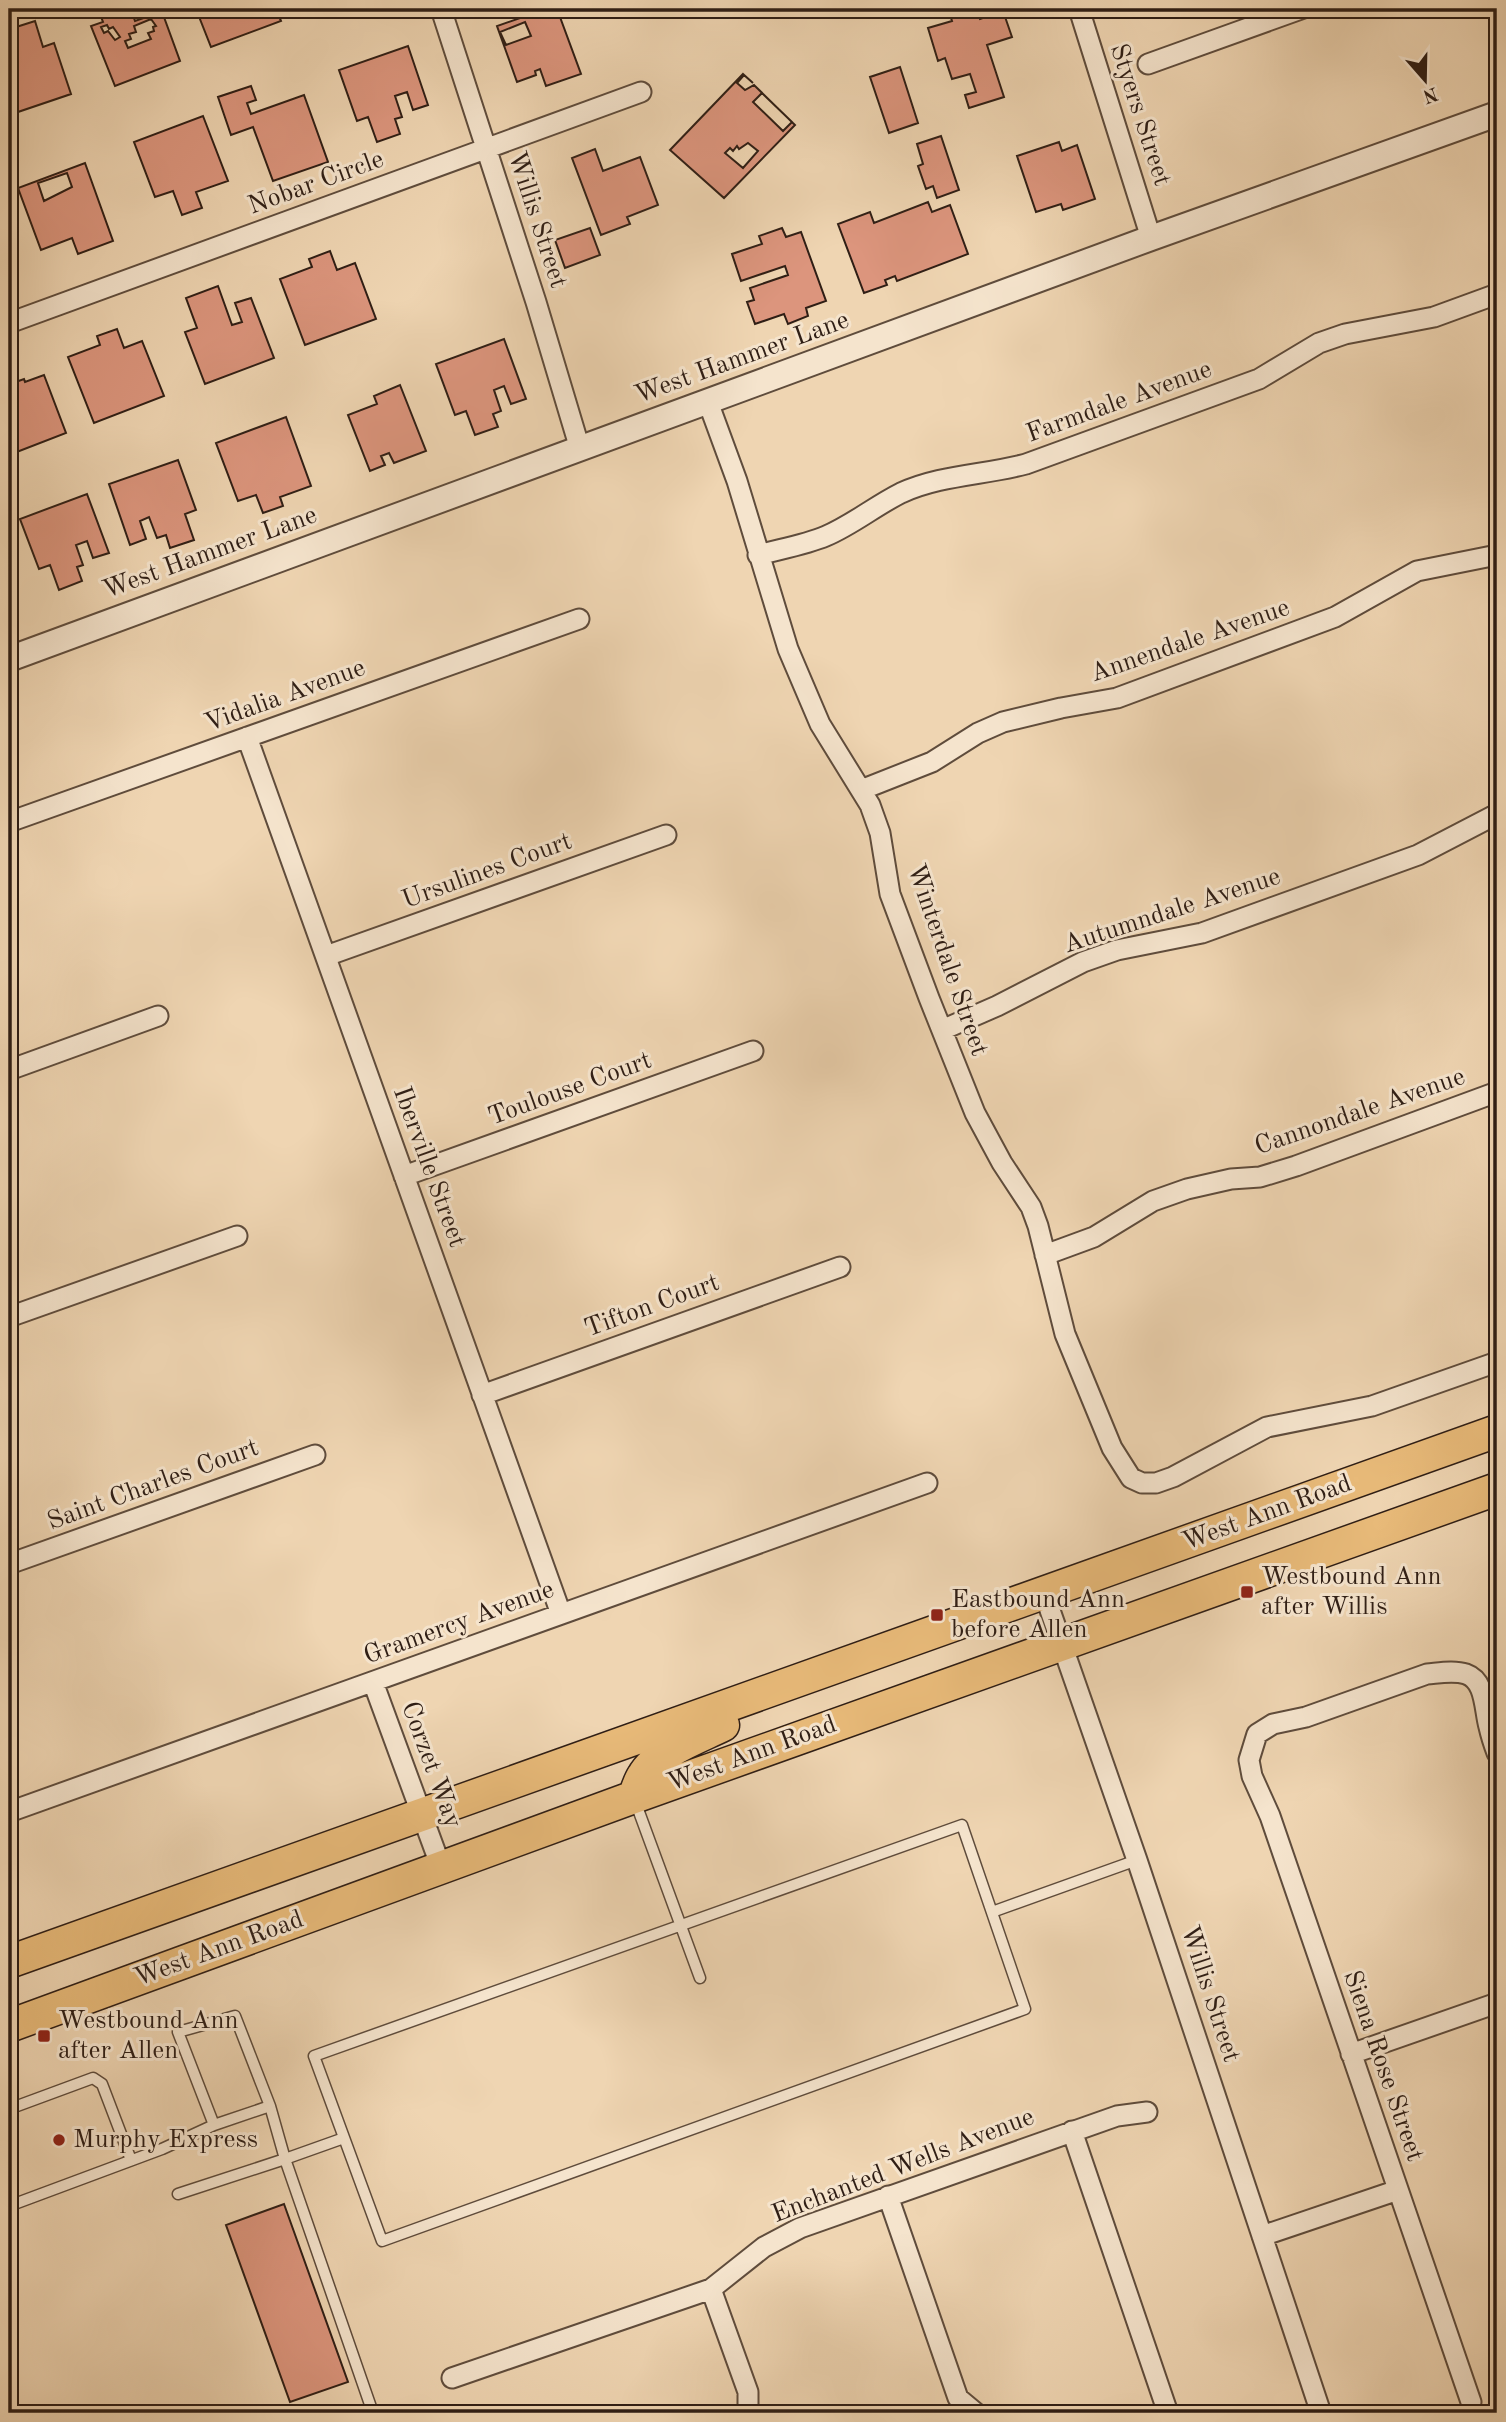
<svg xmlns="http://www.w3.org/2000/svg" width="1506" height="2422" viewBox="0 0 1506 2422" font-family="'Old Standard TT',serif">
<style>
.building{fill:#dc957d;stroke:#2f1e15;stroke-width:2;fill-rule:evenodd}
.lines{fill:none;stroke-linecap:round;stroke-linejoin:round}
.service-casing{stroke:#5f4c3c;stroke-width:13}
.minor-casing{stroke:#5f4c3c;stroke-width:23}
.tertiary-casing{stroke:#5f4c3c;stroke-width:28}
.primary-casing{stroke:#2f1e15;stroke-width:35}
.service{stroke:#f5e4cd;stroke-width:10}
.minor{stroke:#f5e4cd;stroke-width:19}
.tertiary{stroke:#f5e4cd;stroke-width:24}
.primary{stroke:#e8ba79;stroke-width:32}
.poi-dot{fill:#8f2418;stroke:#f5e4cd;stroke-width:2.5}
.labels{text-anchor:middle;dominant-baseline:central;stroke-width:6;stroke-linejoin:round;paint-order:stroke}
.street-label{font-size:26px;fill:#2f1e15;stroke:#f5e4cd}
.poi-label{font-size:26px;fill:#2f1e15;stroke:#f5e4cd;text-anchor:start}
</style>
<rect width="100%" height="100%" fill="#efd5b2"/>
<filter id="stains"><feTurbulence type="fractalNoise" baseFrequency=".00286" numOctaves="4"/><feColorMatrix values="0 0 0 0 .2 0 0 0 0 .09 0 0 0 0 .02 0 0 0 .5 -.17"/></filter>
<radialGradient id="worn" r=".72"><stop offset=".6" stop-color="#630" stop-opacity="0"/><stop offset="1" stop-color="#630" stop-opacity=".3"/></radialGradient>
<path class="building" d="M98,9H136L138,13L133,15L135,21L147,17L144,9H161L180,61L115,86L91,26L103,22ZM151,19L156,26L153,27L154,31L148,33L151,39L128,48L125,41L131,39L129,34L136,32L134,26ZM107,25L109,29L113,27L120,37L115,40L108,31L104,33L101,27Z
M196,9H276L281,21L211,47Z
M546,9H557L581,74L546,86L540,69L535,71L536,75L517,82L497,26ZM525,22L531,36L506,45L500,32Z
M948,9H976L980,19L1003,11L1012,37L987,45L1004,97L969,108L965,95L976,92L970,74L952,79L945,58L938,61L928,28L952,21Z
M35,21L43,47L54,43L71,94L9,115V68L14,66L9,46L15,43L10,29Z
M408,46L428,105L413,110L407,92L395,96L402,117L395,119L400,134L377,142L368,117L357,121L339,70Z
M900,67L918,123L889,133L870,77Z
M743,74L753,83L744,75L737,83L745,90L754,85L795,125L724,198L670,150ZM762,93L792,122L783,131L753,102ZM748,143L758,151L743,168L725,153L730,148L733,151L737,146L739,149Z
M251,86L256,100L247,103L251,114L304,95L328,162L273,181L253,127L231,135L218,97Z
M203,116L228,181L196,192L202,208L182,215L173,191L155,197L134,142Z
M941,136L959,190L937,198L933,186L926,189L918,166L923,164L917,144Z
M1059,142L1062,151L1077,145L1095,199L1063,210L1061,204L1036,212L1017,156Z
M595,149L603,171L640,157L658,205L627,217L630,224L601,235L572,158Z
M85,163L113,241L78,254L72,238L41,250L18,188ZM67,173L72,187L44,201L38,183Z
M928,202L932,212L950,205L968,254L897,281L895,276L885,280L887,285L864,293L838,224L870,212L874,223Z
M590,228L600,255L565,268L555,240Z
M782,228L786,237L801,232L826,301L806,308L808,316L788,324L784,314L755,324L747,302L754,300L750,288L788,275L785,266L741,281L732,254L762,244L759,236Z
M330,251L337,270L355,263L376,319L305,345L280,279L312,267L309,259Z
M218,286L232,325L242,322L235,303L251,298L274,358L205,384L185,332L197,328L186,298Z
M117,329L124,348L142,341L164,396L94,423L68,357L100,345L97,336Z
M504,339L526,399L511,404L504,386L494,390L501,411L493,414L498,427L475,435L466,411L455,415L436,364Z
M44,375L66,433L9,455V382L10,384L24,379L25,382Z
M400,385L426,451L394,463L389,453L381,456L385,465L370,471L348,415L377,404L374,396Z
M286,417L311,486L280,497L283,506L263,513L256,495L238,501L216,443Z
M178,460L196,510L185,514L194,540L170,548L166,535L157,538L149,517L140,521L146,539L130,545L109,484Z
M87,494L109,553L93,558L87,541L76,545L83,565L77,567L82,581L59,590L50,565L39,569L20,519Z
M284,2204L348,2382L290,2402L226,2225Z"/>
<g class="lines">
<g class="service-casing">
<path id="service" d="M635,1801L700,1978
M962,1825L1025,2009L382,2241L314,2056Z
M992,1912L1137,1860
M9,2109L93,2078L102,2084L131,2160
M214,2125L178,2032L235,2016L270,2106
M344,2138L285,2159L373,2413
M9,2206L162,2149L214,2125L270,2106L285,2159L178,2194"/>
</g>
<g class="minor-casing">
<path id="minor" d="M441,9L536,302L580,449
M1079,9L1151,238
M1148,64L1301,9
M9,323L641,92
M708,402L737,481L788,649L820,724L870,805L880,833L890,894L929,998L975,1113L1002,1163L1031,1207L1038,1226L1065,1334L1112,1448L1131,1478L1142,1483H1156L1173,1477L1267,1427L1372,1406L1497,1362
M758,555C780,549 805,545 826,536C852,525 875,506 901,493C940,475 984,475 1026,464L1259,379L1319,343L1345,334L1434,317L1497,294
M247,737L561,1614
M861,790L932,762L978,733L1003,722L1061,708L1117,698L1335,617L1417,571L1497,555
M9,822L579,619
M326,956L666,835
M942,1030L997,1006L1083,962L1117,950L1202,933L1418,855L1497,814
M9,1070L158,1016
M404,1176L753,1051
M1045,1255L1094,1237L1153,1201L1187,1189L1231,1179L1260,1177L1296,1166L1497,1092
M9,1317L237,1236
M482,1395L840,1267
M9,1564L315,1455
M1044,1593L1137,1860L1321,2413
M373,1682L441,1867
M9,1812L927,1483
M1351,2054L1497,2003
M1072,2131L1168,2413
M888,2196L958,2398L976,2413
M1262,2236L1398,2190
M711,2289L748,2392V2407
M452,2378L711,2289L764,2247L800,2228L1117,2116L1147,2112
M1471,2402L1270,1816L1252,1776L1249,1760L1257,1734L1273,1724L1306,1717L1427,1674C1439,1673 1454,1670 1466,1674C1486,1681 1484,1709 1489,1727C1491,1736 1494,1745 1497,1753"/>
</g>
<g class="tertiary-casing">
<path id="tertiary" d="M9,659L1151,238L1497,114"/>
</g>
<g class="primary-casing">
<path id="primary" d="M634,1797C637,1790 639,1782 643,1776C656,1752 699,1737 723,1725
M9,1962L1497,1431
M9,2026L634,1797L1497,1489"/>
</g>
<use href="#service" class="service"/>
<use href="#minor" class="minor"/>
<use href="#tertiary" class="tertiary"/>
<use href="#primary" class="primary"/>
</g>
<g class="poi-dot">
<rect x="1240" y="1585" width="14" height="14" rx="3.5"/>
<rect x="930" y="1608" width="14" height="14" rx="3.5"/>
<rect x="37" y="2029" width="14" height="14" rx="3.5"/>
<circle cx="59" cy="2140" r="7"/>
</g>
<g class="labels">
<g class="street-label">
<text transform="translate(1140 115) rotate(72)">Styers Street</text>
<text transform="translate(316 183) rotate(-20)">Nobar Circle</text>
<text transform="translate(537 220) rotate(72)">Willis Street</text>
<text transform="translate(742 358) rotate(-20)">West Hammer Lane</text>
<text transform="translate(1119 402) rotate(-20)">Farmdale Avenue</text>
<text transform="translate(210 553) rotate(-20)">West Hammer Lane</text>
<text transform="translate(1190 641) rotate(-19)">Annendale Avenue</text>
<text transform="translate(285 696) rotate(-20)">Vidalia Avenue</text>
<text transform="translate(487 871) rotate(-20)">Ursulines Court</text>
<text transform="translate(1172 911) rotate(-18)">Autumndale Avenue</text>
<text transform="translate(947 960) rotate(71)">Winterdale Street</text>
<text transform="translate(570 1089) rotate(-20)">Toulouse Court</text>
<text transform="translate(1360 1112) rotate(-19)">Cannondale Avenue</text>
<text transform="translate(429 1167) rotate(70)">Iberville Street</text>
<text transform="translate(652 1306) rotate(-20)">Tifton Court</text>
<text transform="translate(153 1485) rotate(-20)">Saint Charles Court</text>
<text transform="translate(1267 1513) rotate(-20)">West Ann Road</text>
<text transform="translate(459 1623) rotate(-20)">Gramercy Avenue</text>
<text transform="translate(752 1754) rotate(-20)">West Ann Road</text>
<text transform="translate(431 1765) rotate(70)">Corzet Way</text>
<text transform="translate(219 1949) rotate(-20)">West Ann Road</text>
<text transform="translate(1210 1994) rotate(72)">Willis Street</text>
<text transform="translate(1383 2066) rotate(71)">Siena Rose Street</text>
<text transform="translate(903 2166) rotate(-21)">Enchanted Wells Avenue</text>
</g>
<g class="poi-label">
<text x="1261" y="1577">Westbound Ann<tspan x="1261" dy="30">after Willis</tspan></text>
<text x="951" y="1600">Eastbound Ann<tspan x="951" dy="30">before Allen</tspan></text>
<text x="58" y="2021">Westbound Ann<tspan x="58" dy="30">after Allen</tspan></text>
<text x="73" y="2140">Murphy Express</text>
</g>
</g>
<rect width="1506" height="2422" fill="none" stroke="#efd5b2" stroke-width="35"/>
<rect x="10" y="10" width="1485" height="2401" fill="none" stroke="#2f1e15" stroke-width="3.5"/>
<rect x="18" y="18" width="1471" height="2387" fill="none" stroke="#2f1e15" stroke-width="2"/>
<g transform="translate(1425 80) rotate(160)" stroke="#f5e4cd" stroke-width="5" paint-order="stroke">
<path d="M0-5L12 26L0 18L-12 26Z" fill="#2f1e15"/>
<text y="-10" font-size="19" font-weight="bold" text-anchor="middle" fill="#2f1e15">N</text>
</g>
<rect width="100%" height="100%" filter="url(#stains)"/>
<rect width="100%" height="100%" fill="url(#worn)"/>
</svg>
